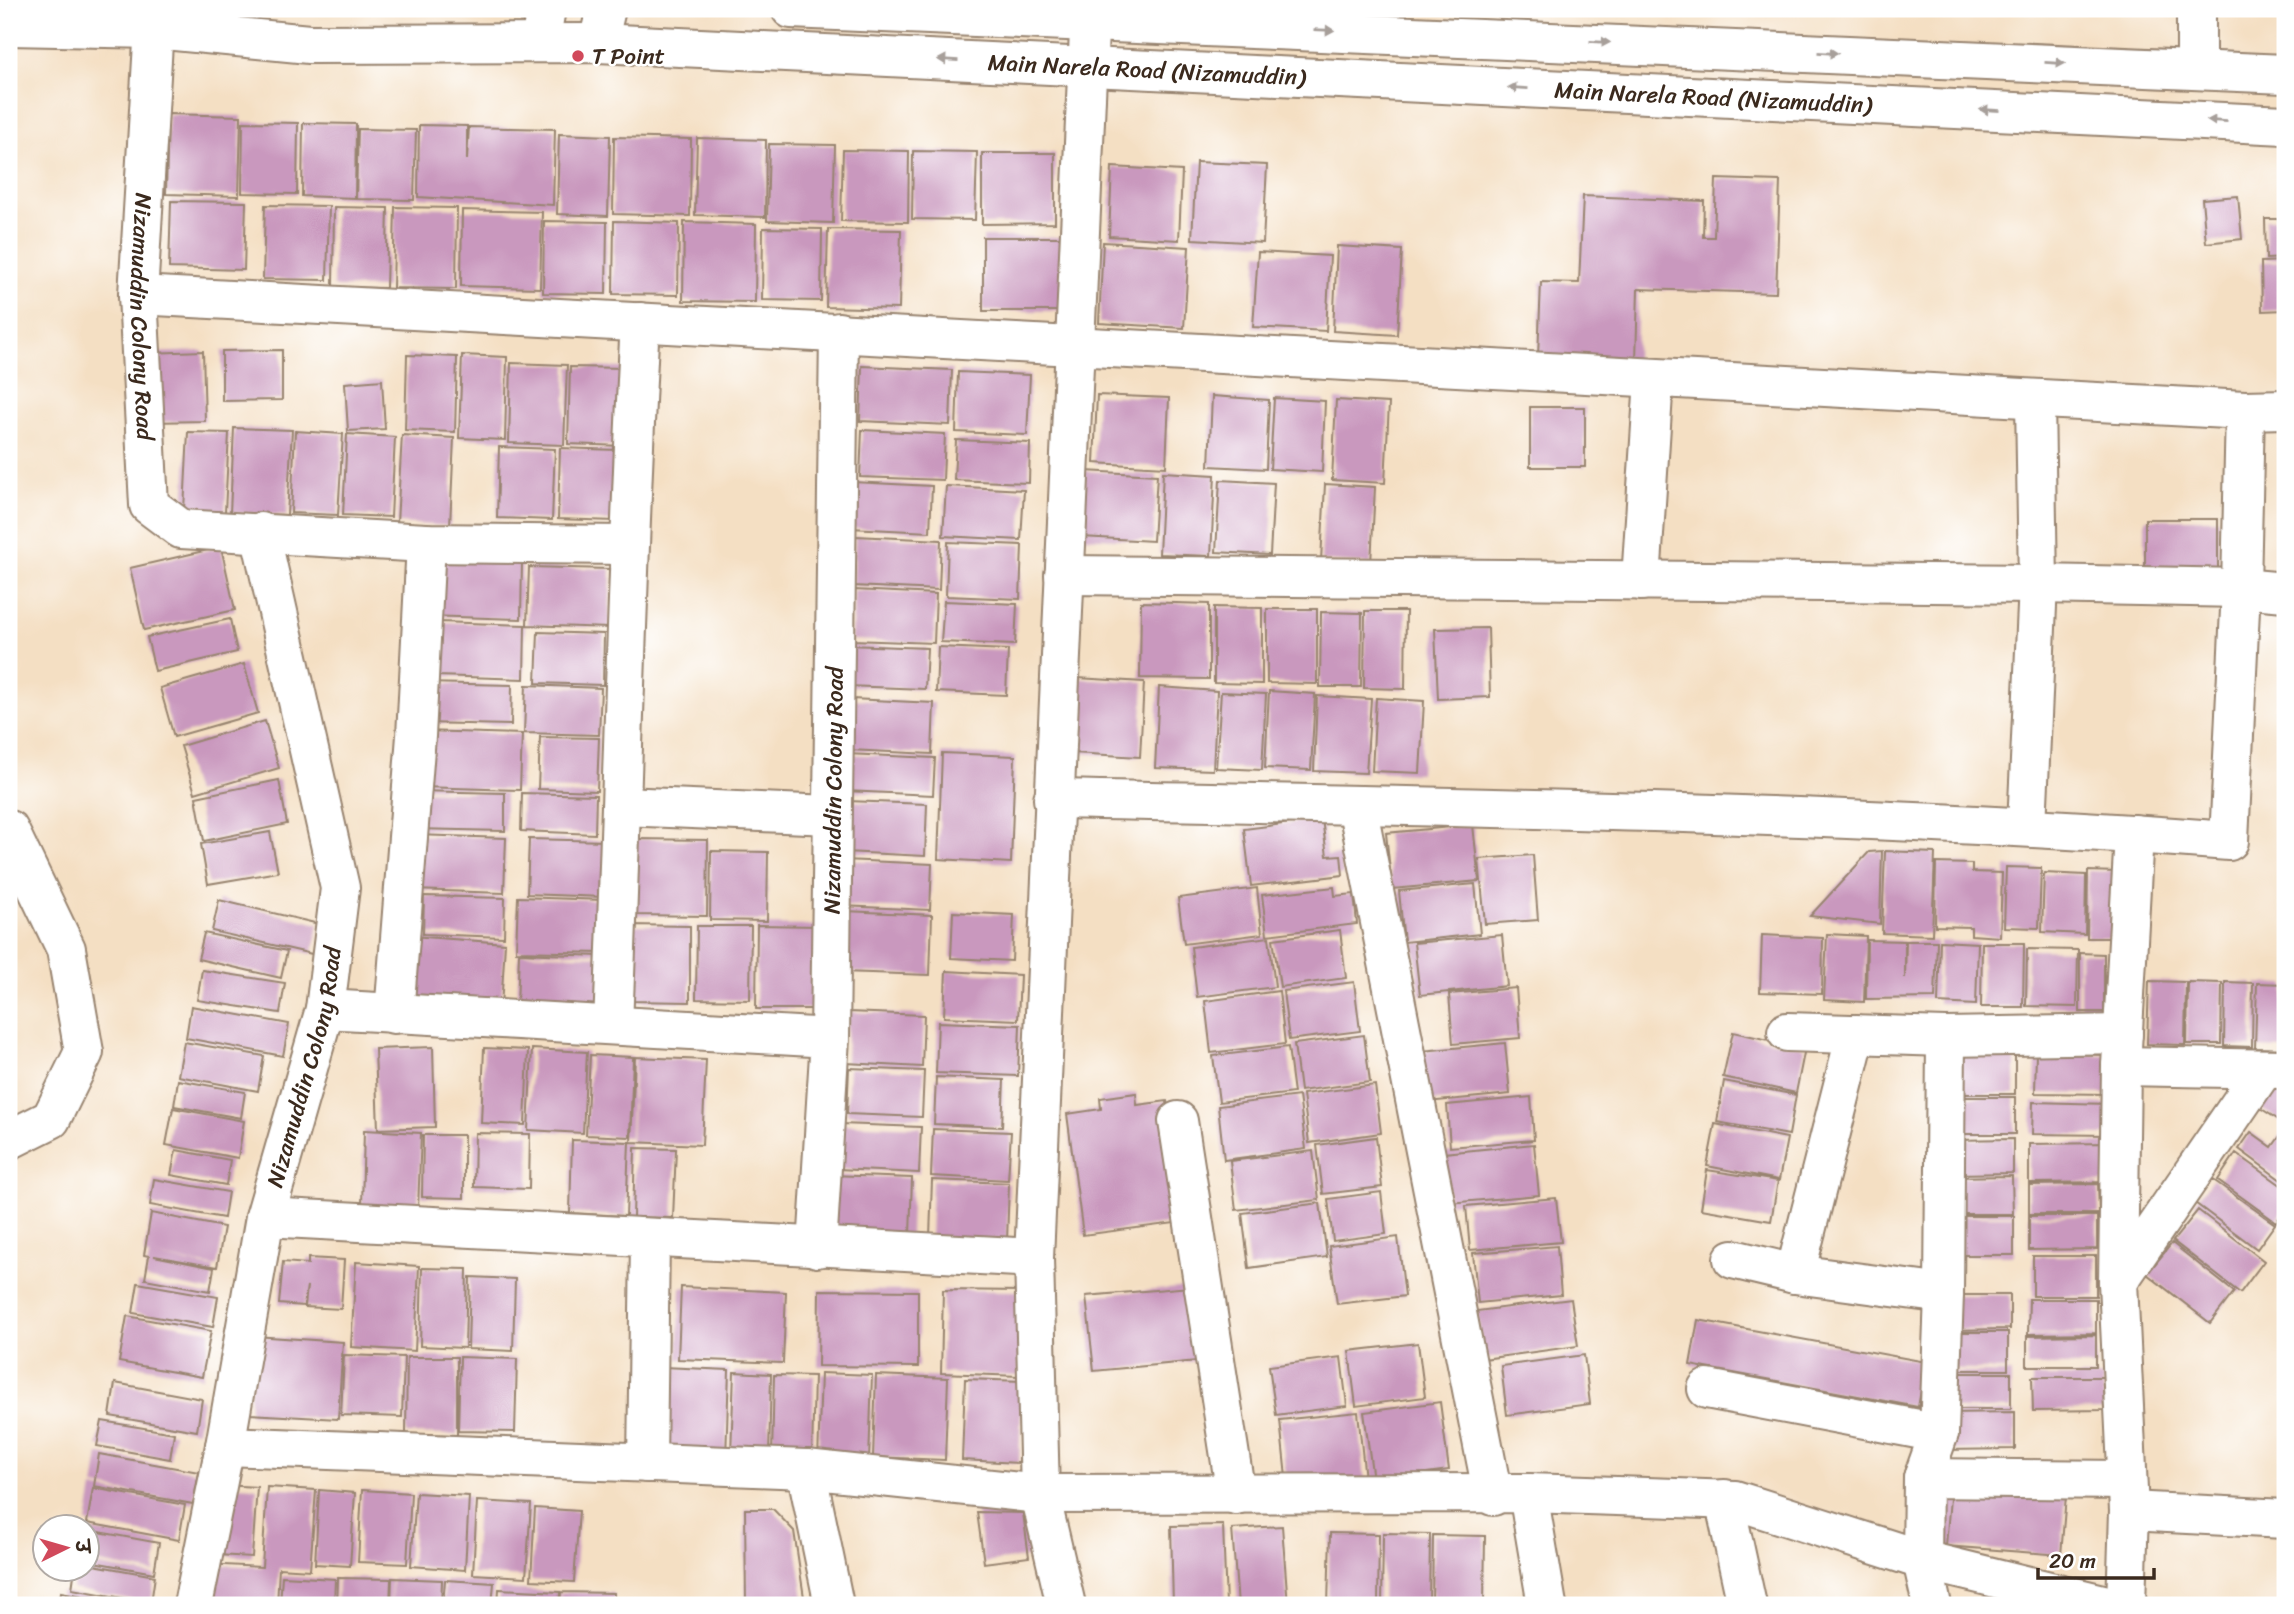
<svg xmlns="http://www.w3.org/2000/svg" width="2294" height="1614" viewBox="0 0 2294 1614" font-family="Sriracha,'Playpen Sans Deva',sans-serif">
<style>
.building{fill:#c998be}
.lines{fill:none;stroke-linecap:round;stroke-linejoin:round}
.minor-casing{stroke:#988470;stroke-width:42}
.minor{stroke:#fff;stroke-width:38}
.oneway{fill:#a79f9a}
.poi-dot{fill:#d1495b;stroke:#fff;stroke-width:2.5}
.labels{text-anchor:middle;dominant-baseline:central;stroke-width:5;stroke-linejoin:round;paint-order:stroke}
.poi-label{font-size:23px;fill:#3b2a1e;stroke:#fff;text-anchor:start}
.street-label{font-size:23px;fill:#3b2a1e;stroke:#fff}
</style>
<rect width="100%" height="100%" fill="#fff"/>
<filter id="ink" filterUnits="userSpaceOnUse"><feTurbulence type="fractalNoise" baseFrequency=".0143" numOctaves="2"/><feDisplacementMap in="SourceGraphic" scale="14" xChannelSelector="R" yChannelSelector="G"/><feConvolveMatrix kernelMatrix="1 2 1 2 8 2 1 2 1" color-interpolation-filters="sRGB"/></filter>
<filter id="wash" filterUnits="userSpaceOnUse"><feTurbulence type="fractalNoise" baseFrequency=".00686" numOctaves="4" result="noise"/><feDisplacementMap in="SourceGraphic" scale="28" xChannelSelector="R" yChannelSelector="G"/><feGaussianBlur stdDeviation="1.57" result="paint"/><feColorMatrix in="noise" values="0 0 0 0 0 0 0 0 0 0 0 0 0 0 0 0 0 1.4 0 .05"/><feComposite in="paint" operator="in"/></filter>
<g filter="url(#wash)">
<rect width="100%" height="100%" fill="#f4dfc3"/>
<g id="blocks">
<path class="building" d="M168,114L241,116L239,196L166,194Z
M243,122L298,123L297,194L242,193Z
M303,123L356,124L355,198L302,196Z
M419,125L467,126V160L469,127L555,129L553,205L418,197Z
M358,129L416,130L414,200L356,199Z
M559,134L610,136L608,216L557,214Z
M614,137L691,139L690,216L613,214Z
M697,138L766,140L765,217L695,215Z
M769,144L835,145L833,223L767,221Z
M843,150L909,151L908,222L841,221Z
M913,151L977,152L975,220L912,219Z
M982,153H1055V223L982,224Z
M1196,162L1267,165L1263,243L1192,239Z
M1112,167L1182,171L1179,240L1109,236Z
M1716,179L1780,181L1776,293L1638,289L1636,361L1538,357L1541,282L1579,283L1583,196L1704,201L1703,237H1714Z
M2238,196L2242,239L2206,243L2202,199Z
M171,201L246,202L244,270L169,268Z
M265,205L329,206L327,280L263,279Z
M334,207L388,208L386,288L333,287Z
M395,207L457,208L456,289L393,288Z
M462,210L542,212L540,288L461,286Z
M2265,219H2285V258L2266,259Z
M544,221L607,222L606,294L543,293Z
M614,221L679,223L678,295L613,294Z
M684,222L756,224L755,302L683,301Z
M763,228L822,229L821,301L762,300Z
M828,229L901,230L899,309L826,307Z
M983,237H1066L1067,311H983Z
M1103,242L1189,247L1184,328L1099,323Z
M1337,246L1402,250L1397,335L1333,331Z
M1258,252L1330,256L1326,331L1253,327Z
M2285,261V310L2262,311L2261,262Z
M282,350V400L222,401V351Z
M203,351L205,421L151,422L149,353Z
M407,355L457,357L455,432L405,430Z
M462,355L507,357L505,440L459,438Z
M511,363L567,365L564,445L509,443Z
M862,366L952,370L950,425L860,421Z
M570,367L626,368L624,446L568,444Z
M958,372L1030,375L1027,435L956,432Z
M382,380L385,429L348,431L345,383Z
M1097,395L1169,398L1166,467L1094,463Z
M1212,396L1269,400L1266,469L1209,466Z
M1274,398L1325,401L1322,472L1270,469Z
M1336,400L1389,403L1385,483L1332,480Z
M1530,407H1585V467H1530Z
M234,428L292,430L287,515L230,513Z
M862,430L945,434L943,480L860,477Z
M295,431L343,434L338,515L291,513Z
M188,432L229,433L225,512L184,510Z
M347,434L395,437L391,517L343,515Z
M402,435L454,438L450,526L397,523Z
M956,440L1030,443L1029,483L954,480Z
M499,447L555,449L552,520L497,518Z
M560,448L617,450L615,521L558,519Z
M1085,471L1157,475L1153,541L1082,537Z
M1163,472L1215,475L1211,556L1159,554Z
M1220,480L1274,483L1270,555L1216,552Z
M852,482L932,486L930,532L850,528Z
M1325,484L1375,487L1371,564L1321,561Z
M946,486L1024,490L1021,540L943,536Z
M2145,519H2218V585L2145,584Z
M855,536L941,540L939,590L853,586Z
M948,542L1022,545L1020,599L946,596Z
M221,547L235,610L144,630L130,568Z
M430,558L522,561L521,619L428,616Z
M529,567L611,569L609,628L527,625Z
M854,590L936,594L934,643L852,640Z
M944,601L1017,604L1015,645L941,642Z
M1141,602L1209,604V679L1140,678Z
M1214,607L1262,608V684L1214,683Z
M1267,609H1317V684L1267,683Z
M1365,611H1406L1405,689L1364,688Z
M1321,612L1362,613L1361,687H1320Z
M230,619L237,652L155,671L147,637Z
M439,622L525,625L524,679L437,676Z
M1488,628L1490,697L1438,699L1435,629Z
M538,632L604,634L603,685L536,683Z
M847,645L927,648L925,689L846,686Z
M938,647L1008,650L1006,695L936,692Z
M244,664L258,713L174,737L160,688Z
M1077,678L1144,682L1140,757L1073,753Z
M424,683L512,685L511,725L423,723Z
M526,685L601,688L599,735L524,733Z
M1159,687L1217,691L1213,770L1155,768Z
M1269,691L1315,694L1311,770L1265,768Z
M1221,692L1266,694L1262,770L1216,768Z
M1317,696L1371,699L1366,773L1314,771Z
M1376,698L1424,701L1420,773L1372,771Z
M851,699L934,703L932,754L849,750Z
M265,721L279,768L195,793L181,746Z
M423,731L522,734L520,790L421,787Z
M540,737L599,738L597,791L538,789Z
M942,753L1015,756L1011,863L938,859Z
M846,754L935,758L933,795L845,791Z
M279,780L287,824L204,841L196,797Z
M416,791L505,793V831L415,829Z
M522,793L596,795L595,834L521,831Z
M847,801L927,804L925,856L845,852Z
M1322,819L1327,856L1341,855L1343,875L1251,886L1244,829Z
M1473,825L1479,881L1392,889L1386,833Z
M270,832L278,872L208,884L201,844Z
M415,835L506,838L504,893L413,890Z
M529,839L606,841L604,897L527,894Z
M636,839L708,840L707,916L635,915Z
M711,851L768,852L767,921L710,920Z
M1882,851L1880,924L1810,916L1869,852Z
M1885,851L1935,853L1932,935L1882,933Z
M1533,855L1538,920L1485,924L1479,859Z
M844,860L932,864L930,910L842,906Z
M1936,863L1972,864V872L2002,873L2000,937L1971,935V927L1935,926Z
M2006,867L2041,868L2039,928L2004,927Z
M2088,871L2117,872L2115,938H2087Z
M2044,873L2086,875L2085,934L2042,932Z
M1475,884L1480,934L1404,942L1399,891Z
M1334,887L1335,896L1354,894L1357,924L1267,935L1262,895Z
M1257,888L1262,934L1184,944L1178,898Z
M424,896L505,898L504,937L423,934Z
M518,897L604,900L603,953L516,951Z
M219,900L319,924L312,954L212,931Z
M845,911L932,915L930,975L842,972Z
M953,912L1014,915L1012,961L951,958Z
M630,925L690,926V1002L629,1001Z
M757,925L819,926V1009H756Z
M697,926H751L750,1000L696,999Z
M1340,930L1346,978L1280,987L1273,939Z
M204,933L287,951L281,978L198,959Z
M1827,934L1866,936L1864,1002L1824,1000Z
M1502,935L1507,986L1420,995L1414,943Z
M1762,935L1823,938L1822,994L1760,992Z
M411,936L505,943L501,1007L410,999Z
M1269,937L1275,987L1197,997L1191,947Z
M1867,940L1905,941V978L1906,941H1937L1935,998L1866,999Z
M1940,941L1978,943L1976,1005L1938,1003Z
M1982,943H2024L2023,1007H1981Z
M2027,949L2078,950L2077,1007L2026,1006Z
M519,953L601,956L599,1010L517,1007Z
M2080,953L2104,954V1012H2080Z
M202,970L285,983L280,1013L197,1000Z
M946,971L1020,975L1018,1020L944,1017Z
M2149,981L2186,982L2185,1045L2147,1044Z
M1354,982L1360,1031L1289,1040L1283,991Z
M2188,982L2222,983L2221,1044H2187Z
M2225,982L2253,983L2252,1047L2224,1046Z
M2257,983L2285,984V1049L2255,1048Z
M1516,988L1520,1038L1453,1044L1449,994Z
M1279,991L1285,1044L1211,1053L1205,1001Z
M191,1006L289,1024L283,1056L186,1038Z
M848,1012L924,1015L922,1067L846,1063Z
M938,1022L1020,1025L1018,1076L936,1073Z
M1733,1032L1805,1048L1796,1093L1723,1077Z
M1364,1035L1370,1082L1300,1091L1294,1044Z
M184,1042L264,1056L258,1091L178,1076Z
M1505,1043L1510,1094L1427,1102L1422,1051Z
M433,1047L435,1127L378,1129L375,1049Z
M1288,1047L1294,1093L1219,1102L1213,1056Z
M484,1048L528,1050L525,1125L481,1123Z
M532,1049L587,1052L583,1133L528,1130Z
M2015,1049V1094H1957L1956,1050Z
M2036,1053L2108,1055V1094L2035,1093Z
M590,1055L633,1057L630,1137L586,1135Z
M635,1057L706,1060L702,1145L631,1142Z
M849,1068L924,1071L922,1117L847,1114Z
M936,1077L1004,1080L1002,1127L934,1124Z
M178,1080L245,1092L241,1118L174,1106Z
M2274,1080L2285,1087V1124L2257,1106Z
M1724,1081L1796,1095L1789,1135L1717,1122Z
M1375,1085L1381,1133L1309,1143L1303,1094Z
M1136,1093L1137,1105L1167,1101L1183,1222L1083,1235L1067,1114L1101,1109L1100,1098Z
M1299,1096L1306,1149L1224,1160L1218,1106Z
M1531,1097L1534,1140L1450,1147L1447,1105Z
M1954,1097H2015V1134H1955Z
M2033,1102L2109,1104V1135L2032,1134Z
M173,1108L244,1121L238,1158L166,1145Z
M840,1124L921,1127L919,1173L838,1169Z
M1715,1124L1787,1138L1779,1180L1707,1166Z
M933,1129L1011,1132L1008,1180L931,1176Z
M2285,1129V1183L2239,1149L2251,1132L2272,1147Z
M364,1130L421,1133L418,1209L362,1207Z
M475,1133L530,1134L529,1189L474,1187Z
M423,1135H464V1198L422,1197Z
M1376,1137L1382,1187L1323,1194L1317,1145Z
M2013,1139V1173L1954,1174L1953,1140Z
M572,1140L629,1142L626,1216L570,1213Z
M2113,1143V1182L2029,1183V1144Z
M1534,1144L1539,1195L1449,1203L1444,1153Z
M635,1148L676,1149L673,1218L633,1217Z
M176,1150L230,1160L226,1185L171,1175Z
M1313,1151L1319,1200L1236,1210L1230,1161Z
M2236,1153L2285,1188V1209L2276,1222L2218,1180Z
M1707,1170L1778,1181L1771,1221L1701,1209Z
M830,1175L912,1178L910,1235L828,1232Z
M2012,1176L2013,1214H1951V1177Z
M154,1179L228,1192L224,1218L150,1205Z
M2212,1179L2275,1224L2257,1249L2195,1203Z
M932,1180L1009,1183L1007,1241L930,1237Z
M2098,1184L2099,1214H2029V1185Z
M1381,1192L1386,1234L1333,1241L1328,1199Z
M1556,1198L1561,1242L1470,1250L1466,1206Z
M1320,1203L1327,1257L1249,1268L1242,1213Z
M2198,1210L2264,1261L2240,1293L2173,1241Z
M151,1213L224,1227L217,1267L154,1256L214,1268L210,1291L145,1279L149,1256L144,1255Z
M1952,1216H2014V1255H1952Z
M2029,1216H2097V1249L2029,1250Z
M1398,1237L1405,1296L1337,1304L1329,1246Z
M2172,1243L2234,1292L2210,1323L2147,1274Z
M1557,1246L1561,1295L1478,1303L1473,1253Z
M2033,1256H2096V1296H2033Z
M308,1258L344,1260L341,1309L305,1307L307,1286L304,1306L279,1304L283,1262L308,1264Z
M356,1262L419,1266L415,1351L351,1347Z
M422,1268L467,1269L465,1348L420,1346Z
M470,1277L515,1279L513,1351L468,1349Z
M138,1283L218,1297L213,1327L133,1313Z
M681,1287L786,1292L783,1363L678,1359Z
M1190,1287L1197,1361L1094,1371L1086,1296Z
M819,1290L918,1291V1367L818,1366Z
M943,1290L1021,1291L1019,1376L941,1373Z
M1950,1295H2010V1329L1950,1330Z
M1571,1299L1578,1346L1483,1359L1477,1311Z
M2029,1299H2096V1333L2028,1334Z
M127,1316L211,1331L202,1377L119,1362Z
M1698,1320L1926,1362L1918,1407L1690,1365Z
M1948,1332H2008V1370H1949Z
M2096,1335V1366H2027V1336Z
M254,1336L343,1342L338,1419L249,1414Z
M1418,1343L1425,1397L1356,1406L1349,1351Z
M344,1355L404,1357L402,1417L341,1415Z
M1584,1355L1590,1404L1507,1415L1501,1366Z
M407,1357H457V1435L406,1434Z
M460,1357L517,1359L515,1432L458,1431Z
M1341,1357L1347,1406L1276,1415L1269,1366Z
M663,1367L729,1370L726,1458L660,1455Z
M734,1372L771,1374L769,1456L731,1454Z
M821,1373L872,1375L869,1461L818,1460Z
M1950,1373H2011V1409H1950Z
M774,1375L814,1376L812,1457L772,1456Z
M876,1375L948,1378L945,1460L873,1457Z
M2032,1377H2103L2104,1410L2033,1411Z
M965,1379L1022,1381L1019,1463L962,1460Z
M115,1383L202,1399L197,1431L110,1416Z
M1440,1402L1449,1470L1373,1480L1364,1412Z
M1358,1412L1365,1479L1287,1487L1280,1420Z
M2015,1412V1449L1944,1450V1413Z
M102,1421L174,1433L170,1459L97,1446Z
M99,1454L199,1472L193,1504L94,1486Z
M222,1485L257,1487L252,1557L217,1555Z
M1951,1486L2066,1496L2061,1555L1946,1546Z
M267,1487L316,1490L310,1570L279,1568L277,1605H202L205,1564L262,1567Z
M93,1488L185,1505L179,1540L87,1523Z
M319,1490L355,1493L350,1566L315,1564Z
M362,1490L411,1493L407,1564L358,1562Z
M416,1493L469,1496L465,1570L411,1566Z
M477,1501L531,1504L526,1577L473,1574Z
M535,1508L579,1511L574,1582L531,1580Z
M745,1509H773L794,1531L805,1604L746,1605Z
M977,1512L1023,1513L1029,1557L984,1563Z
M1223,1525L1226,1605H1173L1171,1526Z
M1282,1526L1288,1605H1238L1232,1529Z
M88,1530L159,1543L154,1573L88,1561Z
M1330,1533L1379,1534L1378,1605H1328Z
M1383,1533L1430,1534L1429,1605H1382Z
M1433,1535L1485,1536L1484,1605H1432Z
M88,1564L155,1576L151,1603L72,1589L75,1568H88Z
M282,1576L335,1579L334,1605H280Z
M338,1578L391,1579L390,1605H337Z
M392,1578L442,1580L441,1605H391Z
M445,1580L494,1583L492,1605H443Z
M499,1589L560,1592L559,1605H498Z
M61,1592L129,1604V1605H59Z
M561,1592L614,1593V1605H560Z"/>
</g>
</g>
<g filter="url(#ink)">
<use href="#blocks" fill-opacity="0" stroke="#988470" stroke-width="2"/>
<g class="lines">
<g class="minor-casing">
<g id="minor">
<path id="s1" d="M155,9L138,295L149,505L181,529L426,543L628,545"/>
<path d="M791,9L2285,74"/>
<path id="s2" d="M9,26L154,29L309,44L598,43L2285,125"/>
<path d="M540,42L546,9"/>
<path d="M598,43L606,9"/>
<path d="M2196,70V9"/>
<path d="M138,295L2245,410L2241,588L2229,841C1839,811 1445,807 1053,799"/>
<path d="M2245,410L2285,409"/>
<path d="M1064,575L2038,584L2241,588L2285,592"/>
<path d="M1641,581L1654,379"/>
<path d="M1357,805L1493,1496"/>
<path d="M623,806L831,815"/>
<path d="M2027,826L2038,584L2035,401"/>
<path d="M9,830L66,949L84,1052L51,1119L9,1140"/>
<path d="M325,1009L830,1038"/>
<path d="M394,1014L416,736L426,543"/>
<path d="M613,1025C623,790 627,556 640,322"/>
<path d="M1787,1032L1946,1037L2123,1034"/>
<path d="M2121,1066L2283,1069"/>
<path d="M1178,1121L1236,1495"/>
<path d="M265,1217L1034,1258"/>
<path id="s3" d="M817,1248L830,1038L839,332"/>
<path d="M1733,1259L1795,1274L1944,1294"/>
<path d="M1795,1274L1856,1034"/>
<path d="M2118,1282L2264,1069"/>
<path d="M1707,1389L1939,1433"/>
<path d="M225,1446L806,1469L1040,1494L1528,1493L1735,1500L1922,1560L2107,1605"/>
<path d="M647,1463L650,1239"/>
<path d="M806,1469L834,1605"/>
<path d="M1923,1478L2126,1480"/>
<path d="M1528,1493L1547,1605"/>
<path d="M1724,1499L1747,1605"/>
<path d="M2129,1511L2285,1519"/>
<path id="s4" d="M193,1605L225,1446L265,1217L325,1009L340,888L260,532"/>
<path d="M1066,1605L1040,1494L1034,1258L1090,9"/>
<path d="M1932,1605L1922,1560L1923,1478L1939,1433L1944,1294L1946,1037"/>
<path d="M2126,1605L2129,1511L2118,1282L2121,1066L2134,834"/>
</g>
</g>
<use href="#minor" class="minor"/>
</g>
<defs><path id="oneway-solid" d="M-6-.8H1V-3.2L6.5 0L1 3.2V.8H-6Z" transform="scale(1.75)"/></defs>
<g class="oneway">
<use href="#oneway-solid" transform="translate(1324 30) rotate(2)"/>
<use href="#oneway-solid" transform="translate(1600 42) rotate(3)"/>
<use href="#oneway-solid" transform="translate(1828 53) rotate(3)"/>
<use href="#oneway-solid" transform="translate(948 60) rotate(-177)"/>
<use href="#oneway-solid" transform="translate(2055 63) rotate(3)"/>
<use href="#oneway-solid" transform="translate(1518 88) rotate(-177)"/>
<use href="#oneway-solid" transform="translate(1990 110) rotate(-177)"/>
<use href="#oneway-solid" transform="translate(2217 121) rotate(-177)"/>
</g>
</g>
<circle class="poi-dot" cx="578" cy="56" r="7"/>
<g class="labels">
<g class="poi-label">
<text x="592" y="56">T Point</text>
</g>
<g class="street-label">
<text stroke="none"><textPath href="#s2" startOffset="1139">Main Narela Road (Nizamuddin)</textPath></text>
<text stroke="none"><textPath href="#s2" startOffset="1706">Main Narela Road (Nizamuddin)</textPath></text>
<text stroke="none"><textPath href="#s1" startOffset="308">Nizamuddin Colony Road</textPath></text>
<text stroke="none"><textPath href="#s3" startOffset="458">Nizamuddin Colony Road</textPath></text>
<text stroke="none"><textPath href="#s4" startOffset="550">Nizamuddin Colony Road</textPath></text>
</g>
</g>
<rect width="2294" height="1614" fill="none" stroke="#fff" stroke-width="35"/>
<g transform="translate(66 1548) rotate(85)"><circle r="33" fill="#ffffff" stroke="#b1aaa5" stroke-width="2"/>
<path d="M0-5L12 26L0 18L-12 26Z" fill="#d1495b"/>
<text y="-10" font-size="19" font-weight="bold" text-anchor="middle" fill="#3b2a1e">उ</text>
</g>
<path d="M2038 1568v10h116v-10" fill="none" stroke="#3b2a1e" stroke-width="3.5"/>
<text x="2049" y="1568" font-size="21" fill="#3b2a1e" stroke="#ffffff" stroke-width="5" paint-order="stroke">20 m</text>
</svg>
